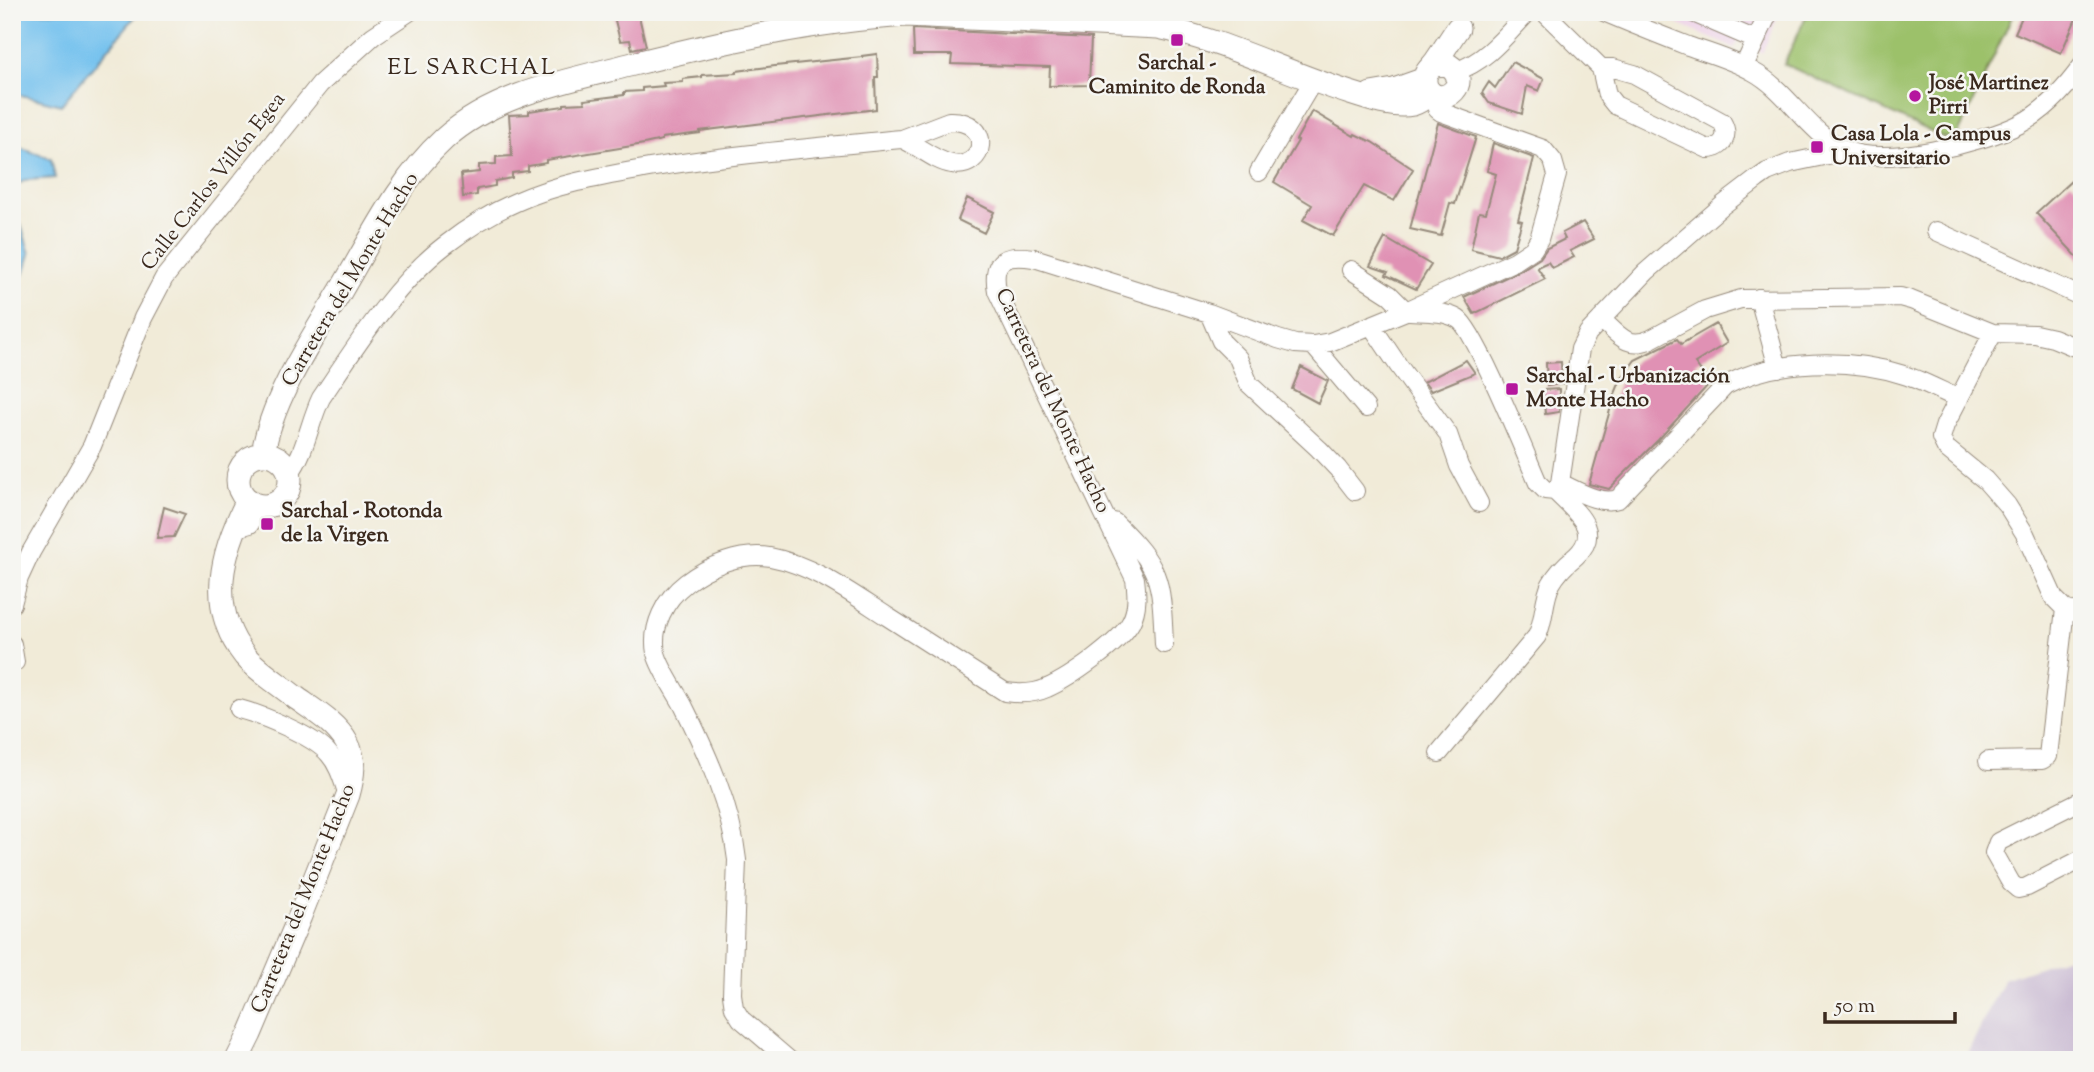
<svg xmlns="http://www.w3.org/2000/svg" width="2094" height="1072" viewBox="0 0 2094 1072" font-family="'Sorts Mill Goudy',serif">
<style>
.built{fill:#eed0e8}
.industrial{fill:#ccbed4}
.green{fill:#9cc16b;stroke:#6c7644;stroke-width:2}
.water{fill:#73c1ee;stroke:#577686;stroke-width:2}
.building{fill:#e091b4}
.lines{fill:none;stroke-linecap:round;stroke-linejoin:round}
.minor-casing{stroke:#968a7b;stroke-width:20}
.major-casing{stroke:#968a7b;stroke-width:25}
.minor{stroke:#fff;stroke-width:18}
.major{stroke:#fff;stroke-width:23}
.poi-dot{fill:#b5179e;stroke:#f6f6f2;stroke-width:2.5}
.labels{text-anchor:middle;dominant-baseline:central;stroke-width:5;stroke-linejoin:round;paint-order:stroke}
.poi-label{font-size:21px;font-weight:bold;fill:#3b2a1e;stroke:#f6f6f2;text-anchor:start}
.street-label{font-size:21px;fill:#3b2a1e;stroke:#f6f6f2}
.neighbourhood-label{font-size:23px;letter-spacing:2px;fill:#3b2a1e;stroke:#f6f6f2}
</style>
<rect width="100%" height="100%" fill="#f6f6f2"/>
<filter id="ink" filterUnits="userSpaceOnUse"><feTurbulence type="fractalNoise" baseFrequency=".0143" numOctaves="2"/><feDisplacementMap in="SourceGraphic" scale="14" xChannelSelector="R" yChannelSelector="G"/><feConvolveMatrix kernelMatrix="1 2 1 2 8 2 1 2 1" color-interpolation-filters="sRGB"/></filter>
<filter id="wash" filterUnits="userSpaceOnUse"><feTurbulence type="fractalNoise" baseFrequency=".00686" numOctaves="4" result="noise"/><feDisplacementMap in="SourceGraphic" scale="28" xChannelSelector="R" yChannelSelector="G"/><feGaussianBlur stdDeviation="1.57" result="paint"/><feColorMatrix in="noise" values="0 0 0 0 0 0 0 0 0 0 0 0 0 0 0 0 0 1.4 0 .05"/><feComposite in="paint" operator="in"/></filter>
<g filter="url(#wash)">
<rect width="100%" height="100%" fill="#f1ebd8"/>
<path class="built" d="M1649,12H1780L1762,53L1739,40L1734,48Z"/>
<path class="industrial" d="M2082,952V1060H1964L2004,979Z"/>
<path class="green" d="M1808,12H2014L1961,128L1957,136L1944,138L1784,64Z"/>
<path class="water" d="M12,12H139L61,105L17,94L12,98Z
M17,146L51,159L55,178L26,180L12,187V147Z
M21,225L30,254L24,274L12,279V237Z"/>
<g id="blocks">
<path class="building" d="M613,12H638L646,46L632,49L630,40L620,41Z
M2024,12H2079L2061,53L2015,33Z
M913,29L1091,38L1089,85L1049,86L1050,67L951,64L952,55H914Z
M877,54L878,77H875L876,109L700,131V133L662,138V140L644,144L546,160V163L528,166V171L512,173V178L495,181V186L477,189V195L463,197L461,174L479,172V165L496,164V157L512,156L509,115L529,114V111L564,106V104L585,103L584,100L624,95V92L642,91V88L664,86L663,83L683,82V79L702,77V75L737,73V71L775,66L862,57V56Z
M1512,62L1544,79L1539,91L1527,86L1522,114L1489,103L1482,93L1489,82L1495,88Z
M1312,111L1354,136L1355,134L1372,142L1413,169L1394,201L1364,186L1333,236L1303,220L1312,205L1274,182L1298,141L1296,140Z
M1438,123L1476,137L1455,204L1450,203L1441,236L1410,229Z
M1493,143L1534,158L1518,220L1522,221L1514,248L1499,256L1471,249L1479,212L1486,213L1496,174L1487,171Z
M2071,181L2082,192V262L2036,213Z
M967,198L994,212L984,233L958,220Z
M1583,222L1594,239L1570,251L1574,257L1552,268L1548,262L1537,267L1545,279L1474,314L1464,297L1521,270L1540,258L1547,248L1565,239L1562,233Z
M1385,238L1431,265L1416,289L1386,275L1388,272L1370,266Z
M1716,324L1727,343L1695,363L1710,383L1658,440L1609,489L1589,484L1614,396L1621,379L1635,360L1677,339L1681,344Z
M1466,360L1475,373L1431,391L1424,382Z
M1561,362L1562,384L1547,386L1546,363Z
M1301,367L1328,381L1318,403L1292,389Z
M1559,389V412L1545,414L1543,390Z
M164,507L185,514L174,537L157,538Z"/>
</g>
</g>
<g filter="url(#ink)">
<use href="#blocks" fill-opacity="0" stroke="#968a7b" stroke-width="2"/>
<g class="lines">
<g class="minor-casing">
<path id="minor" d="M1544,12L1601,68L1607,95L1615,105L1708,149C1723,148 1730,136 1722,122L1634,74L1613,68H1601
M1604,12C1632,24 1660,35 1688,46C1709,53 1733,60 1752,71C1788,90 1807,132 1845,150C1882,168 1984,142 2020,124C2045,111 2066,88 2082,66
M1691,12L1756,40
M1744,66L1769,12
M1456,71C1486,62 1507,34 1528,12
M949,121C995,120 985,171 952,164C934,161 919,146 902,139Z
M1259,172L1313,81
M1936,231L2082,297
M1351,270L1390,295L1406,311
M1759,298L1778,368
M1410,311C1426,312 1444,311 1458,319C1475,329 1527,458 1538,483L1545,490L1555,491
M1209,313L1221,341L1238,358L1249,384L1319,449L1338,469L1355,491
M1601,319C1618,334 1627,350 1651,339L1705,310L1741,299L1900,297L1911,300L1993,333L2035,334L2053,338L2082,350
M1371,325L1398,365L1448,434L1459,466L1479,503
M1993,333L1945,425L1941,438L1946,448L1985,480L2007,505L2025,534L2054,598L2065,609
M1313,345L1366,408
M289,474C306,452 309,423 321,398C356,346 395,284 444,246C466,229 491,213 516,202C559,183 604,176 649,168C733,154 818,147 902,139
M1560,483C1578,491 1599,505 1618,499L1725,386C1775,358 1851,358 1904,375C1923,381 1941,391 1959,399
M1555,491L1560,483L1580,349L1588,333L1646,272L1723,205L1757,179L1767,172L1790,163L1847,151
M1114,522C1162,569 1161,579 1164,644
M233,529L250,524L259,505
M12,604L19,578L31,552L92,446L143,318L164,278L320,84L373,36L409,12
M2065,609L2073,612L2082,609
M12,644L15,662
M239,709C262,715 314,736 329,754C339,765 343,781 348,795
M1439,753L1537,636C1545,619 1543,600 1551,584C1557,573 1566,564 1576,556C1604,530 1573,510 1555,491
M1988,761L2042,760L2048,756L2065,609
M2082,800L1998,842L1994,853L2011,883L2018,889L2027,887L2082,859
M789,1060L741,1019L734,1008L732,994L737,860C731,806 707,753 683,705C675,690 660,669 656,653C651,626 665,599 686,583C708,566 741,552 770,557C813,565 852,594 888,617C927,642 966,667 1005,692C1019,694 1034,694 1047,688C1070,678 1120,643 1131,622C1138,608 1137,594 1135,579L997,291C991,258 1006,254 1034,258L1209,313L1278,339L1295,344L1313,345L1330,342L1406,311L1515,261L1533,249L1539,239L1557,175L1553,161L1543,149L1441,112L1437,109L1436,104L1439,97"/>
</g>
<g class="major-casing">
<path id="major" d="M1434,65L1447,64C1475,81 1443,110 1428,90C1425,86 1424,79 1426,74C1428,69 1433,66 1436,61C1444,50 1450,39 1458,28
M1371,94L1394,90L1425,79
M263,454C271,399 312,339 340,292C371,240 399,180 444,139C494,94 566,81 629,65C720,42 813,21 906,15L1158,27C1223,40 1286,73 1350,93C1370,99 1392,108 1413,104C1420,102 1425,98 1431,93
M238 480a26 26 0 1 1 52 0a26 26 0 1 1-52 0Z
M237,1060L250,1034L300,916L348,795C353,777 356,760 347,743C336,723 313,710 295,697C279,684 259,672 245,656C206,607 222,551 248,500"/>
</g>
<use href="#minor" class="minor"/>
<use href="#major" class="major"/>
</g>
</g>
<g class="poi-dot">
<rect x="1170" y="33" width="14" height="14" rx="3.5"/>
<circle cx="1915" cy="96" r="7"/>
<rect x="1810" y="140" width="14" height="14" rx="3.5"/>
<rect x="1505" y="382" width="14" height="14" rx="3.5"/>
<rect x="260" y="517" width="14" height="14" rx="3.5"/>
</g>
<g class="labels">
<g class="poi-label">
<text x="1177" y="64" text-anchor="middle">Sarchal -<tspan x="1177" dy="24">Caminito de Ronda</tspan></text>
<text x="1929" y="84">José Martinez<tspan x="1929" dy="24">Pirri</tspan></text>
<text x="1831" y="135">Casa Lola - Campus<tspan x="1831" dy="24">Universitario</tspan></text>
<text x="1526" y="377">Sarchal - Urbanización<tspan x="1526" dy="24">Monte Hacho</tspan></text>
<text x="281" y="512">Sarchal - Rotonda<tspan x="281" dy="24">de la Virgen</tspan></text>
</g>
<g class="street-label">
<text transform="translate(214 182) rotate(-52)">Calle Carlos Villón Egea</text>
<text transform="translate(351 280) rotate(-59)">Carretera del Monte Hacho</text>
<text transform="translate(1052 401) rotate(65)">Carretera del Monte Hacho</text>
<text transform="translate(304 899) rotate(-68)">Carretera del Monte Hacho</text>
</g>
<g class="neighbourhood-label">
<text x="472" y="68">EL SARCHAL</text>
</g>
</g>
<rect width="2094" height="1072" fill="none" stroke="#f6f6f2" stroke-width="42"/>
<path d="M1825 1012v10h130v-10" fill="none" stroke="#3b2a1e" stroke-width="3.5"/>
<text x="1835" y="1012" font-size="21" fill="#3b2a1e" stroke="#f6f6f2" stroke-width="5" paint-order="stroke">50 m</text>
</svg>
